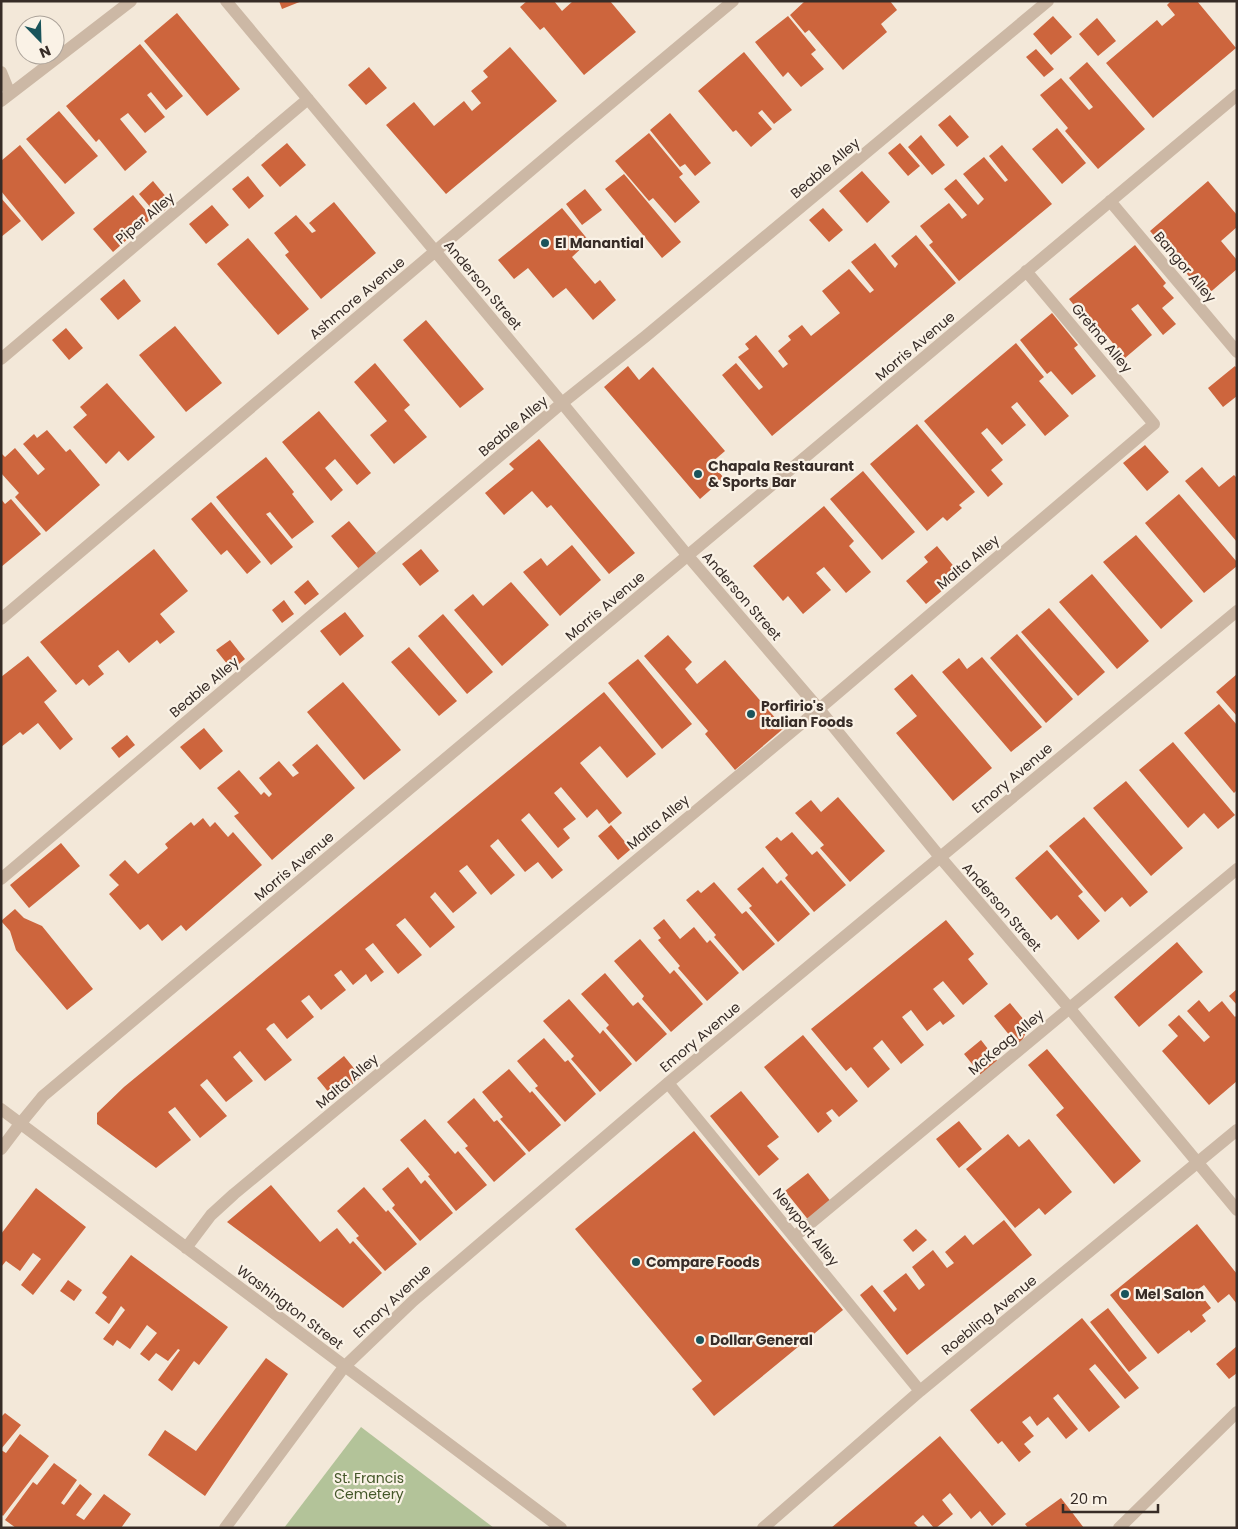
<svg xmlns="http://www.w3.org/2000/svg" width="1238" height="1529" font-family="Poppins,sans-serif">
  <rect width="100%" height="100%" fill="#f3e8d9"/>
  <!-- green -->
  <path fill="#b3c399" d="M361 1427 494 1528H284Z"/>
  <!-- building -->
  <path fill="#cd653d" d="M279 1H302L282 9Z
    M527 1H554L562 11 573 1H610L636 32 584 75 544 27 540 30 520 7Z
    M805 1H890L897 10 881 24 887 32 843 70 809 30 805 33 790 15Z
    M1171 1H1197L1236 48 1153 118 1106 63 1157 20 1162 26 1175 15 1167 5Z
    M177 13 240 89 207 116 144 41Z
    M788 16 816 50 811 54 824 69 801 87 788 72 783 77 755 42Z
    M1053 16 1072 37 1051 55 1033 34Z
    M1097 18 1116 41 1098 56 1079 34Z
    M140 44 183 96 166 110 151 92 147 95 165 117 145 133 128 113 120 119 147 152 125 171 99 139 96 142 66 106Z
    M510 47 557 101 446 194 386 125 414 102 434 126 464 101 472 111 481 103 471 91 488 77 483 71Z
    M1036 49 1054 69 1044 77 1026 57Z
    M744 52 792 110 774 124 762 110 758 113 772 129 751 147 736 130 733 132 698 91Z
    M1087 62 1145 129 1098 169 1065 131 1068 128 1040 95 1061 78 1089 110 1093 107 1069 78Z
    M369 67 387 88 366 105 348 85Z
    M59 111 98 156 65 184 26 139Z
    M670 113 711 163 695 176 685 164 680 167 650 130Z
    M950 115 969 137 957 147 938 125Z
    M1057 128 1086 163 1062 184 1032 149Z
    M649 133 683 174 679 177 700 202 675 223 653 198 649 201 615 161Z
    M921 135 945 165 932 175 908 147Z
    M287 143 306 165 280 187 261 165Z
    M900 143 920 166 908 176 888 153Z
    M20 145 75 213 42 241 1 191V161Z
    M1002 145 1052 204 959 281 929 245 933 242 920 226 949 203 962 219 967 215 944 189 956 179 978 205 984 199 963 174 984 157 1005 182 1008 180 989 156Z
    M862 171 890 202 867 223 839 191Z
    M624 174 681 242 662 258 605 189Z
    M248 176 264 196 249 209 232 189Z
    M153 181 172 204 158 216 139 194Z
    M1208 181 1237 215V227L1221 241 1237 260V269L1206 296 1150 231Z
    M585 189 602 210 582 225 566 204Z
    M133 195 152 218 113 252 93 229Z
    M1 198 21 221 1 237Z
    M334 202 376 253 321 299 285 255 289 252 274 233 296 215 312 233 316 231 309 223Z
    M212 205 229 225 206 244 189 224Z
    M562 208 589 241 572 257 595 284 600 280 616 300 593 320 566 288 553 298 528 268 514 279 498 260Z
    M823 208 843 230 829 242 809 220Z
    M916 235 956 283 772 436 722 375 736 363 759 390 763 387 738 357 749 349 745 344 756 335 783 368 788 364 778 351 791 340 788 336 802 325 811 336 840 313 822 291 849 269 870 293 874 290 851 262 875 243 895 268 898 264 891 256Z
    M248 238 309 309 278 335 217 264Z
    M1135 245 1166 283 1163 286 1174 298 1162 308 1176 324 1163 335 1138 304 1131 309 1152 335 1125 358 1103 331 1099 336 1069 299Z
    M124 279 141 301 118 320 100 299Z
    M1052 313 1078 345 1074 348 1096 376 1072 395 1051 371 1047 374 1020 340Z
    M426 320 484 389 460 408 403 340Z
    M175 326 222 383 186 412 139 355Z
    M66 328 83 348 69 360 52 340Z
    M1016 343 1044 377 1039 381 1069 416 1045 436 1017 402 1011 407 1026 425 1002 445 987 428 981 433 1003 460 991 470 1003 484 988 497 924 421Z
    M375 363 410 405 404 410 427 437 394 464 370 435 387 421 354 382Z
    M628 366 639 380 653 367 725 451 711 463 724 478 700 499 604 387Z
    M1235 366 1237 369V396L1223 407 1208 388Z
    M107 383 155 437 128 461 119 451 106 464 73 427 87 415 80 407Z
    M319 411 371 473 357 485 335 459 325 468 343 490 331 501 282 442Z
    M917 424 975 492 959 505 962 508 947 521 943 517 927 531 870 464Z
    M47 430 66 452 70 449 100 485 46 532 15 497 19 493 1 473V453L5 457 15 448 38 475 45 469 23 444 34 434 37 438Z
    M539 439 635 553 609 574 551 505 547 508 532 491 504 515 485 493 514 469 509 464Z
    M1145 445 1169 472 1147 491 1123 463Z
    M266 457 294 492 292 494 314 522 292 539 270 512 266 514 293 547 271 565 216 497Z
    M1202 467 1219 487 1234 475 1237 478V542L1185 481Z
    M863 471 915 532 882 560 830 499Z
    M1179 494 1237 562V566L1204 593 1145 523Z
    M1 499 5 504 11 499 41 534 1 567Z
    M211 502 261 562 247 574 227 550 221 555 191 519Z
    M824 506 854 541 849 546 871 572 846 593 824 567 816 573 831 590 803 614 788 596 783 601 753 566Z
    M349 521 377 554 359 569 331 536Z
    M1136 535 1193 601 1161 629 1103 562Z
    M572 545 601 580 560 616 523 572 541 558 547 566Z
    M937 546 961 575 926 604 906 581 928 562 924 557Z
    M154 549 188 591 160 614 175 632 160 644 157 640 129 663 118 650 98 666 104 674 89 686 83 679 76 685 40 642Z
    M421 549 439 571 420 586 402 564Z
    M1092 574 1149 641 1117 669 1059 602Z
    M308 580 319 594 305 605 294 592Z
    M511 582 549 625 502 666 454 610 473 594 483 606Z
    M284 600 294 614 282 623 272 610Z
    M1049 608 1105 672 1078 696 1021 632Z
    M345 612 364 636 340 656 320 631Z
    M443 614 493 672 467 694 418 636Z
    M1017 634 1073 699 1046 723 990 658Z
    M668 635 692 662 685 669 697 684 725 660 784 728 735 770 705 734 708 731 644 656Z
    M230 640 245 659 232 670 216 650Z
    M409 647 457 701 439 716 391 662Z
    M28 656 57 691 44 702 73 739 60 750 38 723 23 735 20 732 1 747V677Z
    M982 657 1042 727 1011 752 942 672 959 658 967 669Z
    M638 659 692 724 662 749 608 683Z
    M912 674 992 768 953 801 896 733 917 716 894 689Z
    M1237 674V716L1216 692Z
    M343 682 401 750 364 780 307 712Z
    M604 692 656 754 627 778 600 746 580 763 622 813 609 824 597 809 587 818 561 787 554 793 576 819 563 829 570 838 558 848 529 813 521 820 563 870 552 879 538 862 525 872 498 839 490 846 515 875 491 895 467 865 459 871 477 893 464 904 453 913 435 892 430 897 455 927 430 948 405 918 396 925 422 955 398 974 373 943 365 949 384 972 371 982 366 974 353 985 341 970 334 975 346 990 321 1010 309 995 301 1001 314 1017 287 1039 274 1023 270 1025 266 1029 292 1060 265 1081 240 1051 233 1057 253 1081 226 1102 207 1079 200 1085 227 1116 200 1138 175 1107 168 1112 191 1140 156 1168 97 1124V1113L124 1087Z
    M1219 704 1237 725V790L1234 793 1184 733Z
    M204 728 223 751 200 770 180 747Z
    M127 735 135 745 119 758 111 748Z
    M1173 742 1235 815 1218 829 1204 813 1188 828 1139 770Z
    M317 744 355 788 272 860 234 816 239 813 217 788 239 770 261 795 264 792 269 797 272 794 259 778 279 761 293 777 299 773 292 765Z
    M1126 781 1183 848 1151 876 1093 808Z
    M838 797 885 851 850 882 820 848 824 845 795 813 811 800 821 812Z
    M1084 817 1148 892 1130 907 1122 897 1105 912 1049 846Z
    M203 818 210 827 215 822 228 837 233 832 262 865 186 931 181 925 162 941 148 924 140 930 109 894 119 885 109 875 125 860 138 874 168 848 165 844 191 822 194 826Z
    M611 825 631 849 618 860 598 836Z
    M792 832 812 855 817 851 846 885 814 912 785 878 788 875 765 847 777 837 781 841Z
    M61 843 80 866 29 908 10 885Z
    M1047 850 1083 892 1078 896 1100 921 1078 940 1057 915 1051 920 1015 878Z
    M763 867 777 884 781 880 810 914 778 942 749 908 752 906 737 889Z
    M714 882 742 914 746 911 775 944 743 971 714 937 716 935 686 900 698 890 701 893Z
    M15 909 24 918 42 926 93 989 67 1010 16 950 10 931 1 921Z
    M664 919 680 939 694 927 707 943 710 940 739 973 707 1001 678 968 680 966 658 940 661 938 653 928Z
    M946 920 974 954 968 959 988 984 963 1005 943 981 933 989 955 1016 943 1025 940 1021 927 1031 911 1010 902 1017 924 1045 901 1064 882 1040 873 1048 890 1069 868 1088 851 1067 846 1071 811 1029Z
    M640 939 670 974 674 970 703 1004 671 1032 642 999 644 996 614 961Z
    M1177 942 1203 972 1139 1027 1114 997Z
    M605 973 633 1006 638 1002 667 1034 636 1062 606 1028 609 1025 581 994Z
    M1237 989V1005L1229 996Z
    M569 999 600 1034 603 1030 632 1064 600 1092 571 1059 574 1056 543 1021Z
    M1199 1000 1209 1012 1222 1001 1235 1017 1237 1015V1081L1209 1105 1162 1051 1178 1036 1168 1025 1179 1015 1204 1042 1210 1037 1187 1011Z
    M1010 1003 1029 1026 1021 1043 1018 1046 994 1016Z
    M803 1035 858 1101 839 1117 832 1109 826 1113 832 1121 818 1133 764 1067Z
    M544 1038 565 1062 568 1060 596 1094 565 1122 535 1088 538 1086 517 1061Z
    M981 1040 998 1062 981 1075 964 1054Z
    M1047 1049 1141 1161 1114 1184 1056 1115 1064 1108 1028 1065Z
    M344 1056 361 1077 334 1099 317 1078Z
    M509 1069 530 1093 532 1091 561 1125 529 1152 500 1119 503 1117 482 1092Z
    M741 1091 779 1137 767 1146 779 1159 759 1176 710 1116Z
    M474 1098 494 1122 497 1120 526 1154 494 1182 465 1148 468 1146 447 1122Z
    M425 1119 455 1154 458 1151 487 1185 456 1211 428 1176 430 1175 400 1140Z
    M959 1121 982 1149 959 1168 936 1139Z
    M694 1131 843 1310 714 1416 692 1389 702 1381 575 1229Z
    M1008 1134 1019 1147 1029 1139 1072 1192 1045 1215 1039 1208 1015 1228 966 1169Z
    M408 1167 421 1184 425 1180 453 1213 420 1241 392 1208 395 1205 382 1189Z
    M808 1173 832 1203 810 1222 785 1191Z
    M271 1185 320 1242 337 1228 350 1244 353 1241 382 1273 343 1308 227 1222Z
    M364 1187 386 1212 388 1210 417 1244 385 1271 356 1238 359 1236 337 1211Z
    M36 1188 86 1227 33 1295 21 1285 41 1259 33 1253 20 1271 6 1261 1 1267V1234Z
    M1004 1220 1032 1255 907 1355 860 1295 872 1285 894 1312 897 1309 883 1291 906 1273 919 1290 925 1285 912 1267 933 1250 947 1268 954 1263 945 1252 965 1235 973 1245Z
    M1197 1224 1237 1274V1304L1229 1294 1218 1303 1204 1285 1197 1290 1211 1308 1202 1315 1206 1321 1191 1333 1189 1330 1158 1354 1110 1295Z
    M916 1229 927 1240 913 1252 903 1240Z
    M131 1255 228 1327 199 1365 194 1361 172 1391 158 1380 180 1350 178 1349 168 1361 156 1353 149 1361 140 1354 157 1333 147 1325 130 1349 117 1340 113 1346 103 1339 125 1310 121 1306 109 1324 95 1313 107 1297 102 1293Z
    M68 1280 82 1290 74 1301 60 1291Z
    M1108 1308 1147 1358 1129 1372 1090 1322Z
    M1082 1318 1139 1388 1125 1399 1095 1364 1089 1369 1120 1407 1089 1432 1058 1394 1053 1398 1078 1429 1066 1439 1048 1417 1037 1426 1030 1416 1022 1422 1034 1436 1024 1444 1031 1452 1019 1462 1002 1441 998 1444 970 1410Z
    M1237 1346V1373L1229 1379 1216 1364Z
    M266 1358 288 1374 205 1496 148 1455 165 1430 196 1451Z
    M5 1413 21 1425 1 1449V1417Z
    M20 1434 49 1456 3 1516 1 1514V1450L6 1453Z
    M940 1436 1006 1514 992 1526 980 1511 971 1519 950 1493 942 1500 953 1514 936 1528H934L923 1515 914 1523 919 1528H831Z
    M54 1463 77 1480 61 1503 64 1505 80 1484 92 1494 76 1515 84 1520 104 1494 131 1514 121 1528H16L5 1520 33 1482 37 1485Z
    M1061 1498 1084 1528H1028L1025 1524Z"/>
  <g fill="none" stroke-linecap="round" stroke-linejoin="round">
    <!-- minor -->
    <path stroke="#ccb8a5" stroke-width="12" d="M226 1 562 403 688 556 819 709 940 857 1070 1009 1237 1210
      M1 72 10 94
      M1 101 131 1
      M1110 201 1237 352
      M1 359 308 99
      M1 619 569 138 733 1
      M1 879 562 403 646 336 1048 1
      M668 1083 920 1391
      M1 1109 561 1528
      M1 1149 20 1124 43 1096 1237 95
      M794 1237 1237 869
      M186 1248 211 1215 234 1194 819 709 1154 424 1026 271
      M225 1528 344 1367 413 1301 668 1083 1237 611
      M763 1528 920 1391 1237 1130
      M1119 1528 1237 1412"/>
  </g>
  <!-- markers -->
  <g fill="#1a545b" stroke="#faf2e6" stroke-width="2">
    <circle cx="545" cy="243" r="5"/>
    <circle cx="698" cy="474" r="5"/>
    <circle cx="751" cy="714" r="5"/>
    <circle cx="636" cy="1262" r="5"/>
    <circle cx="1125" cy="1294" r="5"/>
    <circle cx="700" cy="1340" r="5"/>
  </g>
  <g text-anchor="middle" stroke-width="4.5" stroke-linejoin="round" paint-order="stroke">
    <!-- street labels -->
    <g font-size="14" fill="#372c27" stroke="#faf2e6">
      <text transform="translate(825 168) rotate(-40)" y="5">Beable Alley</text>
      <text transform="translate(145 218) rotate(-40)" y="5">Piper Alley</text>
      <text transform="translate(1185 267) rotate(50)" y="5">Bangor Alley</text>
      <text transform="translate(483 285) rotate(50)" y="5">Anderson Street</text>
      <text transform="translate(357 298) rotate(-40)" y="5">Ashmore Avenue</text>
      <text transform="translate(1102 338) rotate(50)" y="5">Gretna Alley</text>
      <text transform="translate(915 346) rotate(-40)" y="5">Morris Avenue</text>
      <text transform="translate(513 426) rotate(-40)" y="5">Beable Alley</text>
      <text transform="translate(968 562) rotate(-40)" y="5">Malta Alley</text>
      <text transform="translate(742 596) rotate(49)" y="5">Anderson Street</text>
      <text transform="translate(605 606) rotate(-40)" y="5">Morris Avenue</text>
      <text transform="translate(204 687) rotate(-40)" y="5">Beable Alley</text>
      <text transform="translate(1012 778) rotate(-40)" y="5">Emory Avenue</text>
      <text transform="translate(658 822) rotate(-40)" y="5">Malta Alley</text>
      <text transform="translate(294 866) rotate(-40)" y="5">Morris Avenue</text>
      <text transform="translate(1002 907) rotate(49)" y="5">Anderson Street</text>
      <text transform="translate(700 1037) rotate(-40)" y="5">Emory Avenue</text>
      <text transform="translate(1006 1042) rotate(-40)" y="5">McKeag Alley</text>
      <text transform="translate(347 1081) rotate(-40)" y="5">Malta Alley</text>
      <text transform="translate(806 1227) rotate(51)" y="5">Newport Alley</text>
      <text transform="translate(392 1301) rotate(-43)" y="5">Emory Avenue</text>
      <text transform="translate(290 1307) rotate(37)" y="5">Washington Street</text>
      <text transform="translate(989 1315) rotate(-39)" y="5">Roebling Avenue</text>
    </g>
    <!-- poi labels -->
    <g font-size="14" font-weight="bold" fill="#372c27" stroke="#faf2e6" text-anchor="start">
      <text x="555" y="248">El Manantial</text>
      <text x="708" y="471">Chapala Restaurant<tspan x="708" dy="16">&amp; Sports Bar</tspan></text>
      <text x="761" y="711">Porfirio's<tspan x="761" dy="16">Italian Foods</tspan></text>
      <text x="646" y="1267">Compare Foods</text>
      <text x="1135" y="1299">Mel Salon</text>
      <text x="710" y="1345">Dollar General</text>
    </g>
    <!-- park labels -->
    <g font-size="14" fill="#445729" stroke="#faf2e6">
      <text x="369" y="1483">St. Francis<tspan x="369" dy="16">Cemetery</tspan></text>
    </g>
  </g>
  <!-- border -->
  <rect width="1238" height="1529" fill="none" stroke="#372c27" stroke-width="5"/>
  <!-- north arrow -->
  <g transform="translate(40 40) rotate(157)"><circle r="24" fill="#faf2e6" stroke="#aca39a"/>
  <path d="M0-4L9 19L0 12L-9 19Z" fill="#1a545b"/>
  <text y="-8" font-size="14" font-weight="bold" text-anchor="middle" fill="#372c27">N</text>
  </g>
  <!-- scale -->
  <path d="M1063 1504v8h95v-8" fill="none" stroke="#372c27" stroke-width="2.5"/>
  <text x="1070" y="1504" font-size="15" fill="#372c27" stroke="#faf2e6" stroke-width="4" paint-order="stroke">20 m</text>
</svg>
